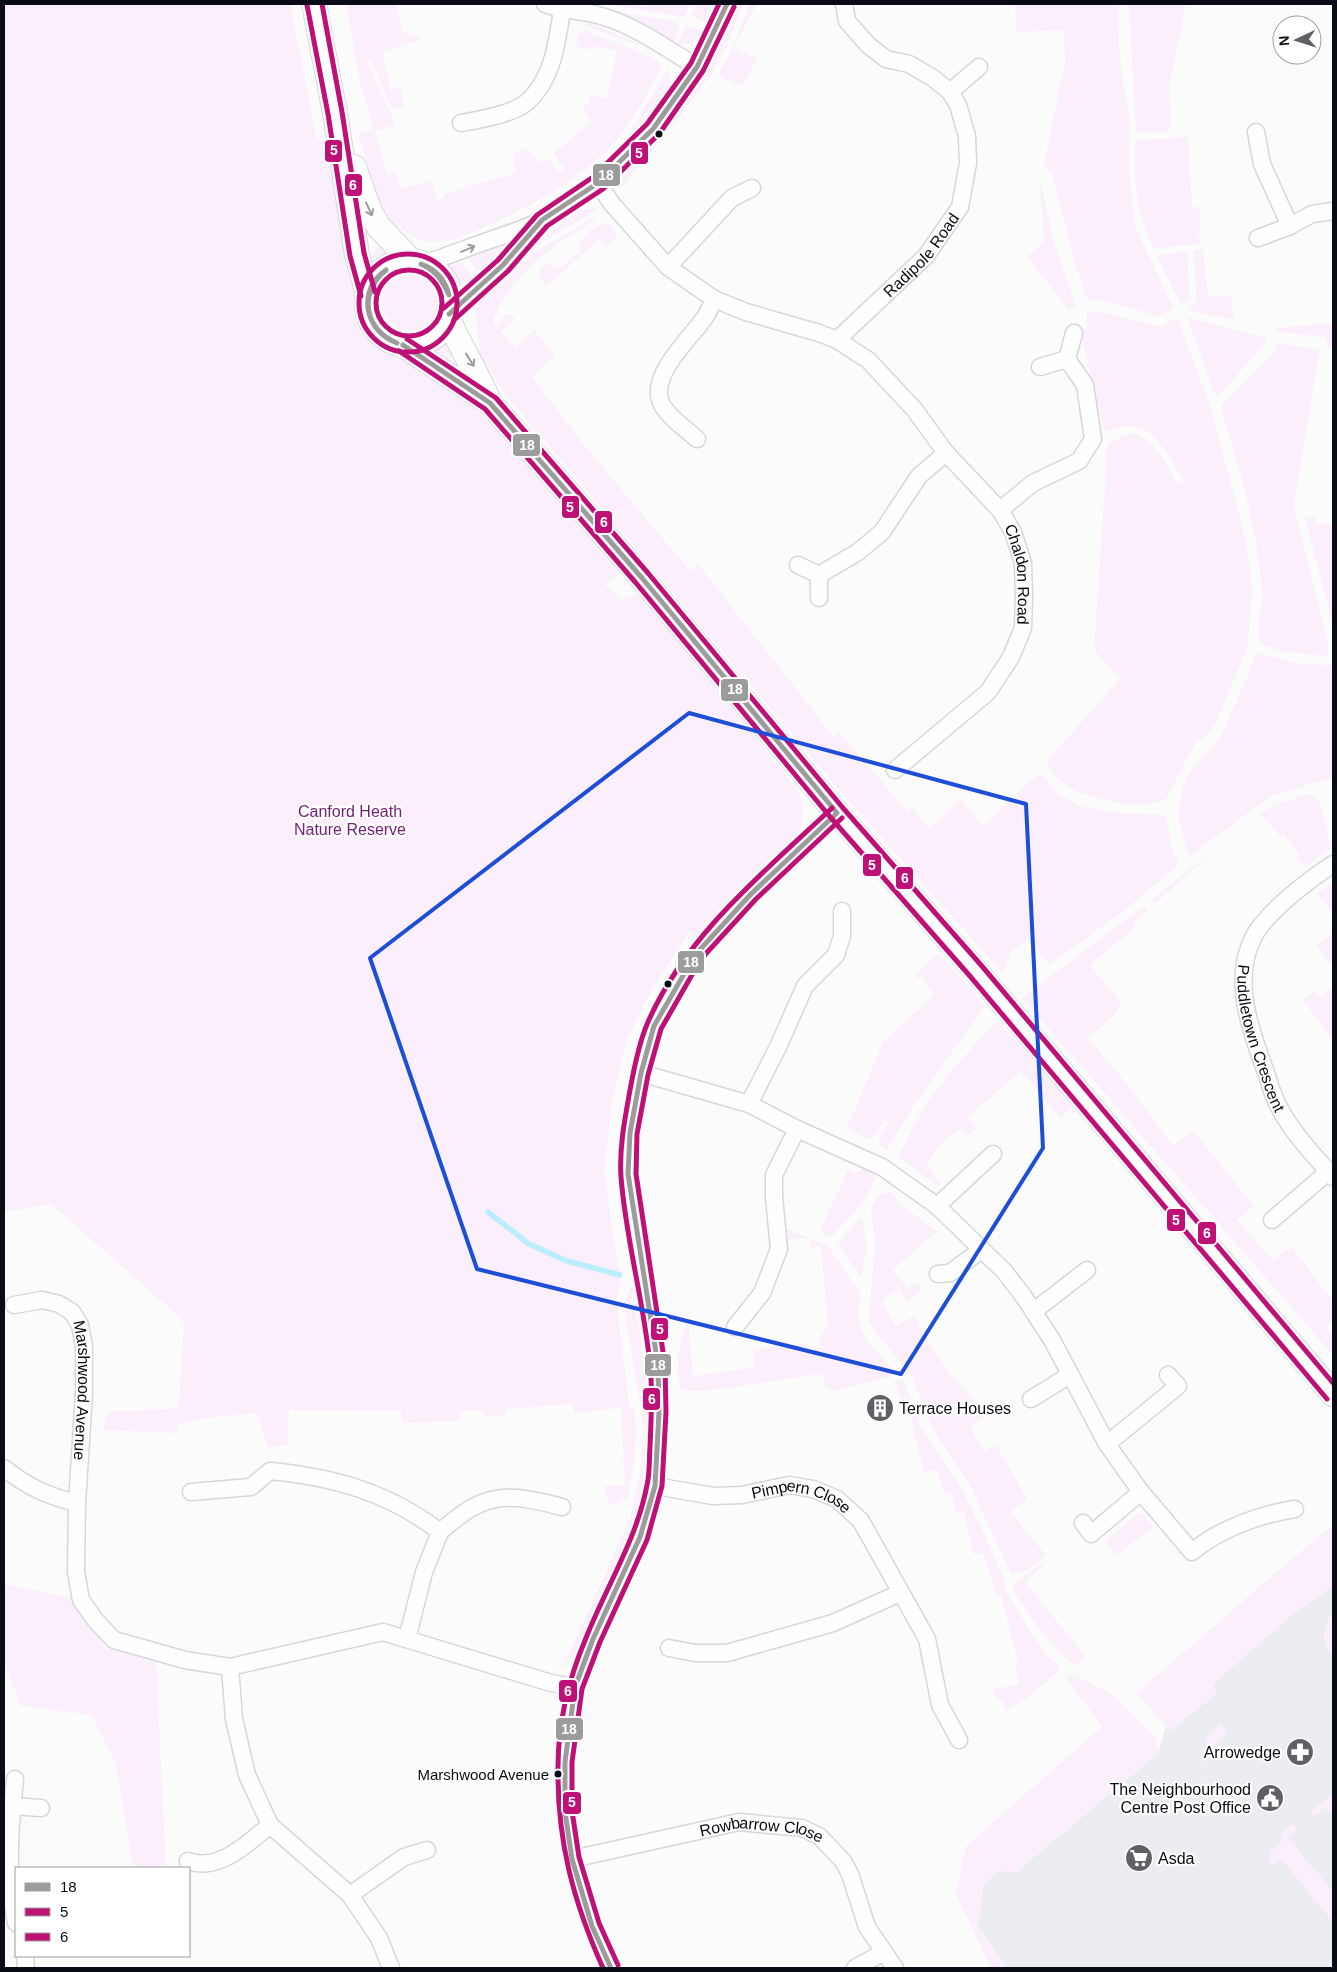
<svg xmlns="http://www.w3.org/2000/svg" width="1337" height="1972" font-family="Helvetica,sans-serif">
  <rect width="100%" height="100%" fill="#fbfbfb"/>
  <!-- built -->
  <path fill="#ecedf1" d="M1333 1525V1968H1007L978 1926 984 1884 1000 1871 1016 1872 1158 1754 1186 1652 1257 1589Z"/>
  <!-- green -->
  <path fill="#faeffb" d="M4 4H290L317 141 327 139 354 285 355 303 361 323 374 342 391 355 406 358 460 394 505 437 617 565V575L605 585 621 600 636 594 643 596 796 788C805 807 805 818 796 836L679 970 676 969 697 938 689 932 651 991 626 1042 611 1106 604 1173 621 1284 616 1300 628 1394 629 1407H634C638 1439 634 1467 628 1498L611 1506 604 1490 605 1486 625 1485 621 1408 574 1413 573 1404 506 1409V1415L485 1416 484 1410 460 1411 461 1421 402 1423 401 1411 289 1410 287 1445 268 1447 257 1413 206 1418 178 1424 177 1433 102 1430 109 1411 172 1409 179 1406 184 1321 51 1204 4 1212Z
    M346 4H396L403 32 421 39 382 53 391 89 400 87 404 106 395 109 391 107 371 59 367 61 395 124 375 132 387 174 395 172 401 189 432 180 437 200 444 198 443 194 517 173 513 155 527 148 541 164 548 158 559 173 565 170 554 153 591 122 582 108 589 102 591 95 607 99 617 51 594 46 593 50 576 46 579 34 586 31 650 57 659 62 660 68C648 92 635 119 617 139 582 179 536 203 489 225 472 233 451 243 431 242 419 241 403 232 394 223 373 202 367 161 358 133L374 129 361 86Z
    M606 4 649 6 657 4H690L684 17Z
    M697 4H716L708 23 691 16Z
    M736 4H743L727 44 711 75 671 128 667 125 704 73Z
    M750 4H757L734 47 757 59 742 87 718 75 733 47Z
    M1015 4H1118L1119 43 1123 84 1130 118 1129 166 1134 225 1173 307V309L1158 316 1106 301 1087 299 1076 266 1052 174 1044 164 1065 63 1064 30 1016 32Z
    M1129 4H1186L1169 86 1171 128 1167 131 1139 133 1136 131Z
    M601 8 677 22 680 26 673 43Z
    M590 23 638 43V45L583 25Z
    M687 25 703 32 691 44H677Z
    M669 67 670 87 646 119 625 144 595 173 578 185 626 139Z
    M1188 137 1192 207H1199L1201 236H1198L1199 244 1156 248 1152 246C1137 211 1134 183 1135 145L1139 140Z
    M653 142 657 146 619 190V185L625 174Z
    M1039 174 1053 238 1076 306 1069 310 1027 257 1044 241Z
    M595 208 597 210 534 247 575 211Z
    M596 216C594 223 574 233 566 238 536 258 507 286 493 320L497 328 504 315 511 314 515 319 501 332 515 348 534 330 555 355 532 377 581 441 690 571 698 564 833 736 839 732 908 812 912 808 930 829 960 799 983 826 1031 780 1042 774 1057 793 1079 806 1115 813 1164 815C1173 829 1166 844 1178 859L1176 867 1125 910 1049 965 1030 939 1011 951 1003 973 848 800 506 395 480 355 475 306 532 254Z
    M602 224H609L618 235 606 246 600 239 546 287 539 274 542 266 550 264 558 269 581 251C577 237 592 232 602 224Z
    M515 239 478 272 469 259Z
    M380 246 392 256 373 269 369 255Z
    M1203 249 1208 297 1231 295 1234 320 1187 310 1197 303 1193 251Z
    M1187 252 1190 300 1181 305 1156 255Z
    M461 262 472 278 458 290 456 282 446 269Z
    M382 303a28 28 0 1 1 56 0a28 28 0 1 1-56 0Z
    M1087 312H1100L1161 327 1174 319 1178 320 1211 409 1240 517 1249 560 1252 591 1247 648 1218 718 1203 741 1198 738 1166 799C1146 812 1082 799 1063 783 1056 778 1051 769 1046 762L1120 679 1094 650 1108 443 1133 433C1156 443 1167 463 1178 485L1184 481C1174 464 1155 426 1131 426 1122 426 1113 429 1104 431L1081 333 1087 327Z
    M1187 317 1266 338 1265 343 1220 395H1215Z
    M1333 323V347L1328 348 1326 337 1279 332 1276 328Z
    M447 339 455 355 447 362 435 352Z
    M1278 343 1319 350 1294 506 1329 648 1327 655 1323 656 1281 651 1259 643C1255 626 1264 607 1262 590 1257 530 1241 470 1222 413V405L1276 351Z
    M1305 517H1315L1316 524H1333V626Z
    M1256 652 1298 664 1331 665 1333 669V777L1271 796 1192 854H1188L1178 815 1182 790 1190 771 1219 740 1247 678Z
    M1312 793 1321 805 1331 848 1306 867 1297 858 1300 854 1283 834 1280 836 1260 813 1275 805Z
    M1213 851 1155 904 1151 900Z
    M1333 883V914L1317 893Z
    M1144 906 1148 910 1133 923 1136 927 1090 965 1122 1004 1112 1017 1088 1038 1127 1084 1173 1146 1193 1130 1254 1206 1237 1220 1273 1261 1292 1247 1333 1302V1320L1326 1326 1333 1336V1355L1022 998Z
    M1333 932V964H1331L1316 946Z
    M939 953 985 1006 916 1102 887 1150 880 1146 879 1140 889 1122 884 1120 874 1137 868 1139 847 1128 884 1041 935 995 921 976 918 979 915 975Z
    M1333 986V1041L1303 1000 1314 991 1320 998Z
    M997 1021 1074 1105 1061 1118 1021 1071 968 1117 976 1128 967 1136 960 1128 942 1143 927 1163 941 1184 937 1186 898 1156 926 1104 956 1065Z
    M848 1169 855 1173 862 1169C901 1169 838 1230 831 1237L820 1232Z
    M889 1192 896 1196 898 1203 937 1231 893 1270 907 1288 913 1284 919 1285 920 1291 907 1303 899 1289 881 1300 896 1326 916 1315 919 1326 949 1373 989 1415 970 1427 984 1452 996 1445 1027 1499 1010 1512 1046 1555 1026 1571 1011 1574 968 1481 940 1441 925 1413 913 1377 876 1333 869 1321 875 1245 871 1209 878 1195Z
    M859 1219 862 1220 867 1247 862 1275 860 1277 839 1246 840 1242Z
    M787 1229 828 1246 860 1293 858 1316 860 1327 867 1341 894 1371 891 1377 834 1391 826 1387 824 1379 819 1374 716 1390 691 1391 681 1389C675 1365 678 1342 688 1320L693 1376 754 1368V1350L806 1344 807 1350 821 1348 820 1338 828 1324 821 1247H811L810 1239H788Z
    M632 1284C646 1367 660 1450 630 1532 615 1575 591 1614 574 1656L562 1669 625 1531 635 1501 643 1455 645 1433 624 1304Z
    M900 1380 904 1382 920 1425 960 1486 983 1532 1003 1576 1005 1589 1030 1631 1046 1654 1059 1666 1060 1670 1028 1697 1007 1710 1005 1711 1004 1704 995 1695V1689L1019 1684 1015 1664 1018 1663 1001 1595 997 1596 983 1553 974 1555 964 1512 956 1513 951 1492 944 1493 937 1469 924 1473 906 1398 901 1400 895 1382Z
    M1141 1513 1153 1527 1117 1555 1105 1542 1137 1514Z
    M1333 1525V1587L1298 1610 1212 1685 1218 1693 1170 1731 1136 1693Z
    M1044 1562 1046 1563 1025 1582 1086 1657 1075 1666C1049 1644 1029 1617 1012 1588L1016 1582Z
    M4 1584 71 1598 106 1648 156 1663 166 1868H134L115 1761 92 1715 21 1706 4 1662Z
    M1333 1612V1657C1320 1639 1322 1630 1333 1612Z
    M1070 1674 1109 1692 1127 1709 1156 1738 1158 1754 1015 1872 1000 1871 984 1884 978 1926 1007 1968H991L956 1894 966 1846 1102 1727 1066 1677Z
    M1220 1723 1228 1733 1212 1748 1204 1739Z
    M1333 1794V1816L1326 1807 1313 1816 1310 1812Z
    M1291 1825H1294L1298 1829 1288 1838 1333 1891V1922L1281 1859 1272 1865 1268 1860 1272 1850 1283 1840 1280 1835Z"/>
  <g fill="none" stroke-linecap="round" stroke-linejoin="round">
    <!-- stream -->
    <path stroke="#bbeefd" stroke-width="5.5" d="M488 1212 529 1244 567 1261 620 1275"/>
    <!-- street casing -->
    <g stroke="#d5d7dc" stroke-width="19">
      <g id="street">
        <path d="M545 4C562 10 577 10 594 14 632 23 664 47 697 67"/>
        <path d="M950 92 979 67"/>
        <path d="M461 123C478 120 514 114 527 102 553 79 557 42 562 10"/>
        <path d="M1256 132 1262 164 1290 226 1312 214 1333 211"/>
        <path id="s1" d="M598 183 612 204 668 267 714 299 746 312 819 333 837 340 868 360 914 409 946 453 1000 510 1013 532 1023 563 1024 596 1023 628 1011 657 988 692 895 770"/>
        <path d="M1258 238 1290 226"/>
        <path d="M422 264C446 257 469 247 493 239 510 233 528 228 543 219 628 171 690 93 727 4"/>
        <path d="M668 267 732 198 752 188"/>
        <path d="M449 314 503 265 541 222"/>
        <path id="s2" d="M837 340 926 256 960 207 968 163 967 136 958 105 950 92 933 78 909 64 886 59 868 45 847 21 844 4"/>
        <path d="M1067 359 1074 333"/>
        <path d="M697 439C686 429 672 420 664 408 644 380 688 341 703 320 708 314 711 306 714 299"/>
        <path d="M1000 510 1033 483 1079 461 1093 439 1085 385 1067 359 1040 367"/>
        <path d="M798 565 819 575 858 552 882 532 919 476 946 453"/>
        <path d="M819 598V575"/>
        <path id="s3" d="M1333 864C1310 879 1265 913 1253 938 1232 980 1250 1029 1265 1070 1269 1081 1272 1094 1278 1105 1291 1132 1314 1155 1333 1177"/>
        <path d="M641 1073 749 1104 797 1129 882 1167 937 1206 1004 1271 1024 1297 1052 1340 1107 1444 1141 1492 1192 1552C1219 1529 1261 1514 1295 1509"/>
        <path d="M749 1104 778 1047 805 986 836 955 842 936V911"/>
        <path d="M937 1206 993 1154"/>
        <path d="M1272 1220 1328 1172"/>
        <path d="M938 1274 950 1273 981 1250"/>
        <path id="s4" d="M14 1305 42 1300 59 1304 72 1312 80 1325 84 1346V1393L77 1503 76 1572 81 1600 96 1621 114 1640 185 1660 230 1667 383 1632 551 1683 575 1687"/>
        <path d="M1034 1311 1087 1270"/>
        <path d="M735 1327 762 1293 779 1249 774 1197V1175L797 1129"/>
        <path d="M1031 1399 1070 1375"/>
        <path d="M1107 1444 1178 1386 1168 1375"/>
        <path d="M4 1468C28 1487 47 1496 77 1503"/>
        <path id="s5" d="M655 1486 713 1496 742 1495 789 1485 813 1489 837 1499 861 1521 927 1639 940 1705 959 1740"/>
        <path d="M191 1492 251 1487 270 1471C334 1477 390 1493 440 1532L424 1572 407 1639"/>
        <path d="M1083 1523 1091 1534 1141 1492"/>
        <path d="M440 1532C484 1492 505 1492 562 1507"/>
        <path d="M669 1648 695 1653H727L833 1623 900 1593"/>
        <path d="M230 1667 234 1719 247 1775 270 1825 350 1895 379 1938 391 1968"/>
        <path d="M15 1779C10 1828 6 1874 16 1923"/>
        <path d="M12 1806 41 1808"/>
        <path id="s6" d="M572 1859 739 1822 802 1828 819 1836 843 1861 850 1874 867 1927 895 1968"/>
        <path d="M188 1861C219 1872 247 1844 270 1825"/>
        <path d="M350 1895 404 1857 427 1850"/>
        <path d="M25 1956 26 1968"/>
        <path d="M611 1968 592 1926 572 1859 565 1812V1762L575 1687 593 1639 640 1537 655 1486 659 1412 658 1365 633 1217 628 1174 630 1133 641 1073 654 1026 695 955 751 894 837 813"/>
        <path d="M855 1968 884 1952"/>
      </g>
    </g>
    <!-- secondary casing -->
    <g stroke="#d5d7dc" stroke-width="26">
      <path id="secondary" d="M314 4 335 113 357 255 368 294
        M354 167 370 212 379 227 412 262
        M367 303a42 42 0 1 1 84 0a42 42 0 1 1-84 0Z
        M448 319C461 347 477 374 490 403
        M403 345 490 403 642 578 837 813 975 970 1333 1394"/>
    </g>
    <!-- street -->
    <use href="#street" stroke="#fefefe" stroke-width="16"/>
    <!-- secondary -->
    <use href="#secondary" stroke="#fefefe" stroke-width="24"/>
    <!-- bus-1 casing -->
    <g stroke="#fff" stroke-width="9">
      <path id="bus-1" d="M421 264C436 269 445 279 449 295
        M421 264C436 271 442 280 449 295
        M386 270C358 292 364 330 397 343
        M386 270C356 290 365 332 397 343
        M449 314 503 265 542 220 598 183 653 129 697 67 727 4
        M403 345 490 403 642 578 837 813
        M611 1968 592 1926 572 1859 565 1812V1762L575 1687 593 1639 640 1537 655 1486 659 1412 658 1365 628 1174 630 1133 641 1073 654 1026 695 955 751 894 837 813"/>
    </g>
    <!-- bus-2 casing -->
    <g stroke="#fff" stroke-width="9">
      <path id="bus-2" d="M307 5 328 114 350 256 361 296
        M376 303a33 33 0 1 1 66 0a33 33 0 1 1-66 0Z
        M454 320 508 271 547 226 603 189 659 134 703 71 734 7
        M399 351 485 409 636 583 831 818 969 975 1327 1399
        M618 1965 599 1923 579 1857 572 1811V1762L582 1689 600 1642 647 1540 662 1486 666 1412 665 1365 636 1174 637 1134 648 1075 661 1029 701 959 756 899 842 818"/>
    </g>
    <!-- bus-3 casing -->
    <g stroke="#fff" stroke-width="9">
      <path id="bus-3" d="M322 4 342 112 364 253 375 292
        M359 303a49 49 0 1 1 98 0a49 49 0 1 1-98 0Z
        M444 308 498 260 537 215 593 177 647 124 691 63 719 4
        M407 339 496 398 648 573 843 808 981 965 1333 1383
        M603 1968C573 1901 557 1840 558 1767 558 1722 569 1678 586 1638 606 1587 637 1539 647 1485 650 1473 649 1460 650 1447 651 1420 653 1392 650 1365 644 1302 626 1241 621 1177 619 1148 625 1118 630 1090 634 1068 639 1042 648 1022 686 935 764 872 832 808"/>
    </g>
    <!-- bus-1 -->
    <use href="#bus-1" stroke="#9d9c9c" stroke-width="5"/>
    <!-- bus-2 -->
    <use href="#bus-2" stroke="#be1076" stroke-width="5"/>
    <!-- bus-3 -->
    <use href="#bus-3" stroke="#be1076" stroke-width="5"/>
  </g>
  <!-- one-way arrows -->
  <defs><path id="oneway-shaft" d="M-6 0H5M1.5-3L5.5 0L1.5 3" fill="none" stroke-width="1.6" stroke-linecap="round" stroke-linejoin="round" transform="scale(1.25)"/></defs>
  <g stroke="#9c9da1">
    <use href="#oneway-shaft" transform="translate(369 209) rotate(66)"/>
    <use href="#oneway-shaft" transform="translate(468 249) rotate(-23)"/>
    <use href="#oneway-shaft" transform="translate(470 360) rotate(58)"/>
  </g>
  <!-- marked area -->
  <path fill="none" stroke="#1d4ed8" stroke-width="4" stroke-linejoin="round" d="M689 713 1026 804 1043 1148 901 1374 477 1269 370 958Z"/>
  <!-- icons -->
  <defs>
    <g id="building-disc" transform="scale(1.4375)"><circle r="9.5" fill="#5e6066" stroke="#fff"/><path d="M-4-6H4V6H1V3H-1V6H-4ZM-2.5-4.3h1.7v1.8h-1.7ZM.8-4.3h1.7v1.8H.8ZM-2.5-1h1.7V.8h-1.7ZM.8-1h1.7V.8H.8Z" fill="#fff"/></g>
    <g id="pharmacy-disc" transform="scale(1.4375)"><circle r="9.5" fill="#5e6066" stroke="#fff"/><path d="M-2-6h4v4h4v4h-4v4h-4v-4h-4v-4h4Z" fill="#fff"/></g>
    <g id="civic-disc" transform="scale(1.4375)"><circle r="9.5" fill="#5e6066" stroke="#fff"/><path d="M-.6-6.5H3V-4.5H.6V-3L4-1V1h2V6H-6V1h2V-1L-.6-3ZM-1.2 2.5V6h2.4V2.5Z" fill="#fff"/></g>
    <g id="supermarket-disc" transform="scale(1.4375)"><circle r="9.5" fill="#5e6066" stroke="#fff"/><path d="M-6-5.5h2.5l.6 2H6L4.5 2H-2.5L-4.4-4H-6ZM-1.5 3.2a1.3 1.3 0 1 0 .1 0ZM3 3.2a1.3 1.3 0 1 0 .1 0Z" fill="#fff"/></g>
  </defs>
  <g fill-rule="evenodd">
    <use href="#building-disc" x="880" y="1408"/>
    <use href="#pharmacy-disc" x="1300" y="1752"/>
    <use href="#civic-disc" x="1270" y="1798"/>
    <use href="#supermarket-disc" x="1139" y="1858"/>
  </g>
  <!-- markers -->
  <g fill="#0a0c15" stroke="#fff" stroke-width="2">
    <circle cx="659" cy="134" r="4.5"/>
    <circle cx="668" cy="984" r="4.5"/>
    <circle cx="558" cy="1774" r="4.5"/>
  </g>
  <g text-anchor="middle" stroke-width="4.5" stroke-linejoin="round" paint-order="stroke">
    <!-- bus labels -->
    <g font-size="15" fill="#0a0c15" stroke="#fff" text-anchor="end">
      <text x="549" y="1780">Marshwood Avenue</text>
    </g>
    <!-- street labels -->
    <g font-size="16" fill="#0a0c15" stroke="#fff">
      <text dy="6" stroke="none"><textPath href="#s2" startOffset="120">Radipole Road</textPath></text>
      <text dy="6" stroke="none"><textPath href="#s1" startOffset="601">Chaldon Road</textPath></text>
      <text dy="6" stroke="none"><textPath href="#s3" startOffset="214">Puddletown Crescent</textPath></text>
      <text dy="6" stroke="none"><textPath href="#s4" startOffset="142">Marshwood Avenue</textPath></text>
      <text dy="6" stroke="none"><textPath href="#s5" startOffset="150">Pimpern Close</textPath></text>
      <text dy="6" stroke="none"><textPath href="#s6" startOffset="194">Rowbarrow Close</textPath></text>
    </g>
    <!-- park labels -->
    <g font-size="16" fill="#742079" stroke="#fff">
      <text x="350" y="817">Canford Heath<tspan x="350" dy="18">Nature Reserve</tspan></text>
    </g>
    <!-- poi labels -->
    <g font-size="16" fill="#0a0c15" stroke="#fff" text-anchor="start">
      <text x="899" y="1414">Terrace Houses</text>
      <text x="1281" y="1758" text-anchor="end">Arrowedge</text>
      <text x="1251" y="1795" text-anchor="end">The Neighbourhood<tspan x="1251" dy="18">Centre Post Office</tspan></text>
      <text x="1158" y="1864">Asda</text>
    </g>
  </g>
  <g stroke="#fff" stroke-width="2">
    <rect x="324" y="139" width="19" height="24" rx="5" fill="#be1076"/>
    <rect x="630" y="141" width="19" height="24" rx="5" fill="#be1076"/>
    <rect x="592" y="163" width="29" height="24" rx="5" fill="#9d9c9c"/>
    <rect x="344" y="173" width="19" height="24" rx="5" fill="#be1076"/>
    <rect x="512" y="433" width="29" height="24" rx="5" fill="#9d9c9c"/>
    <rect x="561" y="495" width="19" height="24" rx="5" fill="#be1076"/>
    <rect x="594" y="510" width="19" height="24" rx="5" fill="#be1076"/>
    <rect x="720" y="678" width="29" height="24" rx="5" fill="#9d9c9c"/>
    <rect x="862" y="853" width="20" height="24" rx="5" fill="#be1076"/>
    <rect x="895" y="866" width="19" height="24" rx="5" fill="#be1076"/>
    <rect x="677" y="950" width="28" height="24" rx="5" fill="#9d9c9c"/>
    <rect x="1166" y="1208" width="20" height="24" rx="5" fill="#be1076"/>
    <rect x="1197" y="1221" width="20" height="24" rx="5" fill="#be1076"/>
    <rect x="650" y="1317" width="19" height="24" rx="5" fill="#be1076"/>
    <rect x="644" y="1353" width="28" height="24" rx="5" fill="#9d9c9c"/>
    <rect x="642" y="1387" width="19" height="24" rx="5" fill="#be1076"/>
    <rect x="558" y="1679" width="20" height="24" rx="5" fill="#be1076"/>
    <rect x="555" y="1717" width="29" height="24" rx="5" fill="#9d9c9c"/>
    <rect x="562" y="1791" width="20" height="24" rx="5" fill="#be1076"/>
  </g>
  <g font-size="14" text-anchor="middle" font-weight="bold" fill="#fff">
    <text x="334" y="155">5</text>
    <text x="639" y="158">5</text>
    <text x="606" y="180">18</text>
    <text x="353" y="190">6</text>
    <text x="527" y="450">18</text>
    <text x="570" y="512">5</text>
    <text x="604" y="527">6</text>
    <text x="735" y="694">18</text>
    <text x="872" y="870">5</text>
    <text x="905" y="883">6</text>
    <text x="691" y="967">18</text>
    <text x="1176" y="1225">5</text>
    <text x="1207" y="1238">6</text>
    <text x="660" y="1334">5</text>
    <text x="658" y="1370">18</text>
    <text x="652" y="1404">6</text>
    <text x="568" y="1696">6</text>
    <text x="569" y="1734">18</text>
    <text x="572" y="1807">5</text>
  </g>
  <!-- border -->
  <rect width="1337" height="1972" fill="none" stroke="#0a0c15" stroke-width="10"/>
  <!-- legend -->
  <rect x="15" y="1867" width="175" height="90" fill="#ffffff" stroke="#9d9ea1"/>
  <rect x="25" y="1883" width="25" height="8" fill="#9d9c9c" stroke="#9d9ea1"/>
  <text x="60" y="1892" font-size="15" fill="#0a0c15">18</text>
  <rect x="25" y="1908" width="25" height="8" fill="#be1076" stroke="#9d9ea1"/>
  <text x="60" y="1917" font-size="15" fill="#0a0c15">5</text>
  <rect x="25" y="1933" width="25" height="8" fill="#be1076" stroke="#9d9ea1"/>
  <text x="60" y="1942" font-size="15" fill="#0a0c15">6</text>
  <!-- north arrow -->
  <g transform="translate(1297 40) rotate(266)"><circle r="24" fill="#ffffff" stroke="#9d9ea1"/>
  <path d="M0-4L9 19L0 12L-9 19Z" fill="#5e6066"/>
  <text y="-8" font-size="14" font-weight="bold" text-anchor="middle" fill="#0a0c15">N</text>
  </g>
</svg>
